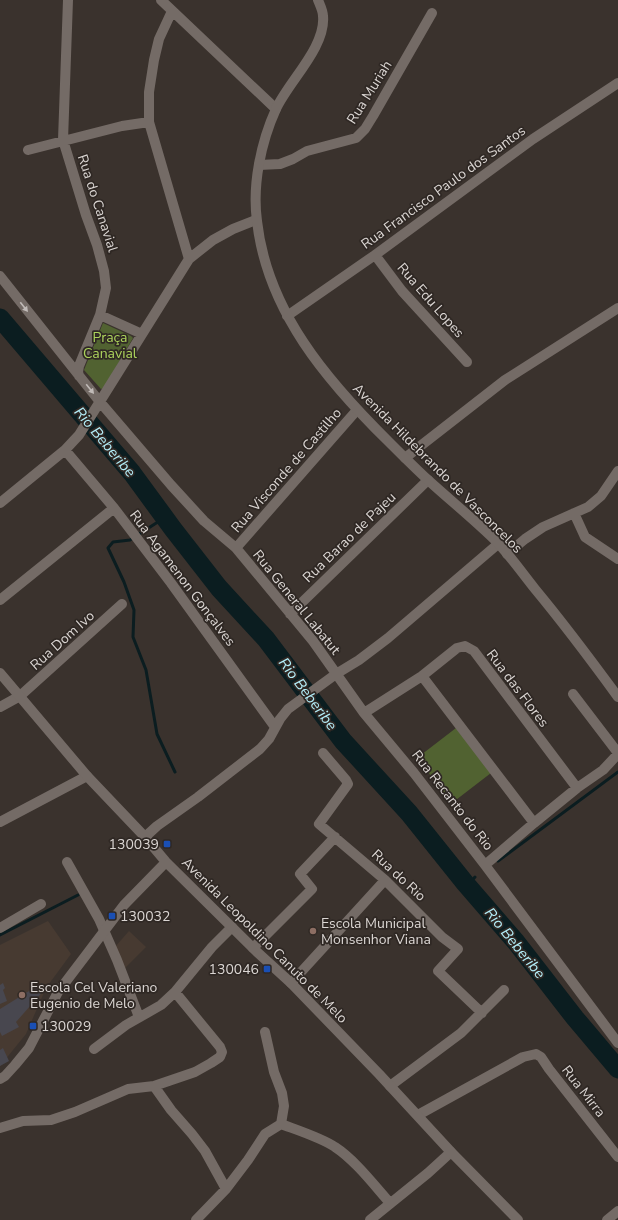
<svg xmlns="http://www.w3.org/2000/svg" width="618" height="1220" font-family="'Nunito Sans',sans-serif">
  <rect width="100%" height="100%" fill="#3a322d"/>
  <!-- built -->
  <path fill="#473a31" d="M48 921 71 954 46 988 26 1034 0 1066V945Z
    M129 931 146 947 123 970 115 947Z"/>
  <!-- green -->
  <path fill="#516231" d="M103 323 131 336 133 338 104 388 101 389 84 370Z
    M456 728 491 773 452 803 417 758Z"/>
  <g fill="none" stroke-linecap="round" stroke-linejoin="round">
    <!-- stream -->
    <path stroke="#0b1d20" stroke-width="3" d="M164 518 130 540 113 542 108 548 124 582 134 610 133 637 146 670 157 734 175 772
      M498 861 618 772
      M467 886 475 877
      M0 935 78 895"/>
    <!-- river -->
    <path stroke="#0b1d20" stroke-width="19" d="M0 318 132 473 173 529 219 588 266 639 343 741 409 813 465 883 516 942 575 1018 618 1069"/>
  </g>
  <!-- building -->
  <path fill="#48474f" d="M3 983 5 988 3 990 7 1001 0 1004V985Z
    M42 983 46 988 16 1022 19 1027 2 1036 0 1032V1009Z
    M3 1048 9 1061 0 1066V1050Z"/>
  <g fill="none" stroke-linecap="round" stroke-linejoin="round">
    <!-- minor -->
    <path stroke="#746b66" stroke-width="10" d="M68 0 63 140 86 215 97 245 104 271 106 288 100 315 79 366 78 372 79 376
      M161 0 276 109
      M172 11 159 39 154 60 149 92V122L189 259
      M28 150 122 126 149 122
      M259 165 280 164 293 159 307 151 356 138 365 129 373 116 432 13
      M375 255 402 291 467 362
      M0 276 100 402 171 485 204 521 236 548 313 641 364 713 414 773 485 865 618 1043
      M100 315 142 334
      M287 316 375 255 533 139 618 83
      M65 450 114 508 171 583 275 727
      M405 458 505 380 618 308
      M0 503 65 450 79 435 189 259 213 240 233 229 256 220
      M574 513 585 537 618 559
      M236 548 357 410
      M507 554 525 539 543 527 588 507 601 496 618 471
      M0 600 114 508
      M290 614 428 480
      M422 676 534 823
      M573 694 618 753
      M0 707 20 696 122 604
      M364 713 422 676 457 648 465 646 474 651 577 788
      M323 753 346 780 348 784 319 824 385 880 442 937 458 949 438 971 482 1013
      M0 822 87 776
      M145 837 157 826 198 797 260 749 269 739 280 719 288 709 336 674 359 660 388 638 498 544
      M67 862 99 919 117 960 139 1017
      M485 865 534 823 577 788 603 770 618 754
      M0 928 41 904
      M253 948 312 889 300 874 335 837
      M291 983 385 880
      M94 1049 126 1025 161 1005 175 992 212 947 232 927
      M154 1086 171 1110 192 1134 205 1151 226 1189
      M390 1086 461 1033 504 990
      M418 1115 523 1057 536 1054 541 1057 549 1069 618 1157
      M281 1124C297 1130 322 1138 335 1147 355 1160 374 1185 390 1203
      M0 1128 23 1121 51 1120 75 1112 128 1089 154 1086 195 1072 211 1063 220 1057 222 1052 220 1047 175 992
      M196 1220 226 1189 248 1160 265 1134 281 1124 284 1106 282 1093 274 1072 265 1032
      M370 1220 428 1173 451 1152
      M607 1220 618 1211"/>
    <!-- tertiary -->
    <path stroke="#746b66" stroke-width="10" d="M318 0C320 5 323 11 323 16 326 47 289 81 276 109 261 142 252 185 257 221 267 311 327 381 389 442 402 455 415 468 428 480 451 501 476 521 498 543 511 557 523 574 535 589 564 624 591 660 618 697
      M0 673 87 776 145 837 166 862 257 952 291 983 379 1074 451 1152 518 1220
      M0 1079 5 1076 15 1065 29 1048 58 992 124 905 166 862"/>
  </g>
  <!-- one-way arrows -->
  <defs><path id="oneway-solid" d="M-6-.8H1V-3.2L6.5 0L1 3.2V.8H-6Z"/></defs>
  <g fill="#c1bbb8">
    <use href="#oneway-solid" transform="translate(24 307) rotate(52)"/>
    <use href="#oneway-solid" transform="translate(90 389) rotate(51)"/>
  </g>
  <!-- markers -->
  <g fill="#1a4fb4" stroke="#2f2824" stroke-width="1.5">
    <rect x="163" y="840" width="8" height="8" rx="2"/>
    <rect x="108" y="912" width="8" height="8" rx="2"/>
    <rect x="263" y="965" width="8" height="8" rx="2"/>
    <rect x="29" y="1022" width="8" height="8" rx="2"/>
  </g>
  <g fill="#8d6e63" stroke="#2f2824" stroke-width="1.5">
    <circle cx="313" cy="931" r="4"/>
    <circle cx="22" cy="995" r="4"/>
  </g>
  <g text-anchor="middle" stroke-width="3.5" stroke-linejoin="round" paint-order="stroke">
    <!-- street labels -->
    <g font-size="14" fill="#dbd6d3" stroke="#2f2824">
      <text transform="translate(369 92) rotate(-58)" y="5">Rua Muriah</text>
      <text transform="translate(443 187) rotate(-36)" y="5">Rua Francisco Paulo dos Santos</text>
      <text transform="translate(98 203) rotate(72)" y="5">Rua do Canavial</text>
      <text transform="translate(431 300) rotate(49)" y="5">Rua Edu Lopes</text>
      <text transform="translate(438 468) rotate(45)" y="5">Avenida Hildebrando de Vasconcelos</text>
      <text transform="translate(286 470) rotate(-49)" y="5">Rua Visconde de Castilho</text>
      <text transform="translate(349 537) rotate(-44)" y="5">Rua Barao de Pajeu</text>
      <text transform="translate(183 578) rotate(53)" y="5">Rua Agamenon Gonçalves</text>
      <text transform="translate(297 602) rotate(51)" y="5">Rua General Labatut</text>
      <text transform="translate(62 640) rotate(-42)" y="5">Rua Dom Ivo</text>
      <text transform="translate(518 688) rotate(53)" y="5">Rua das Flores</text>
      <text transform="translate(453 800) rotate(52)" y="5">Rua Recanto do Rio</text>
      <text transform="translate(399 875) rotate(43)" y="5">Rua do Rio</text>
      <text transform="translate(265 940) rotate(45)" y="5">Avenida Leopoldino Canuto de Melo</text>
      <text transform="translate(584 1091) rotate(52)" y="5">Rua Mirra</text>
    </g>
    <!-- park labels -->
    <g font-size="14" fill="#acd35c" stroke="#2f2824">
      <text x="110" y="342">Praça<tspan x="110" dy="16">Canavial</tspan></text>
    </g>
    <!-- poi labels -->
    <g font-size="14" fill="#dbd6d3" stroke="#2f2824" text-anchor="start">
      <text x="159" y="849" text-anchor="end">130039</text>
      <text x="120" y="921">130032</text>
      <text x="321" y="928">Escola Municipal<tspan x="321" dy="16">Monsenhor Viana</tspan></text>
      <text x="259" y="974" text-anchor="end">130046</text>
      <text x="30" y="992">Escola Cel Valeriano<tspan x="30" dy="16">Eugenio de Melo</tspan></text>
      <text x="41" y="1031">130029</text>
    </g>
    <!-- water labels -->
    <g font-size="15" font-style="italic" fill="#b4effa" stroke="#2f2824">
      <text transform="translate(105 442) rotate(50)" y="5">Rio Beberibe</text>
      <text transform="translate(308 694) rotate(53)" y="5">Rio Beberibe</text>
      <text transform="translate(515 943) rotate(51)" y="5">Rio Beberibe</text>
    </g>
  </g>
</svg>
